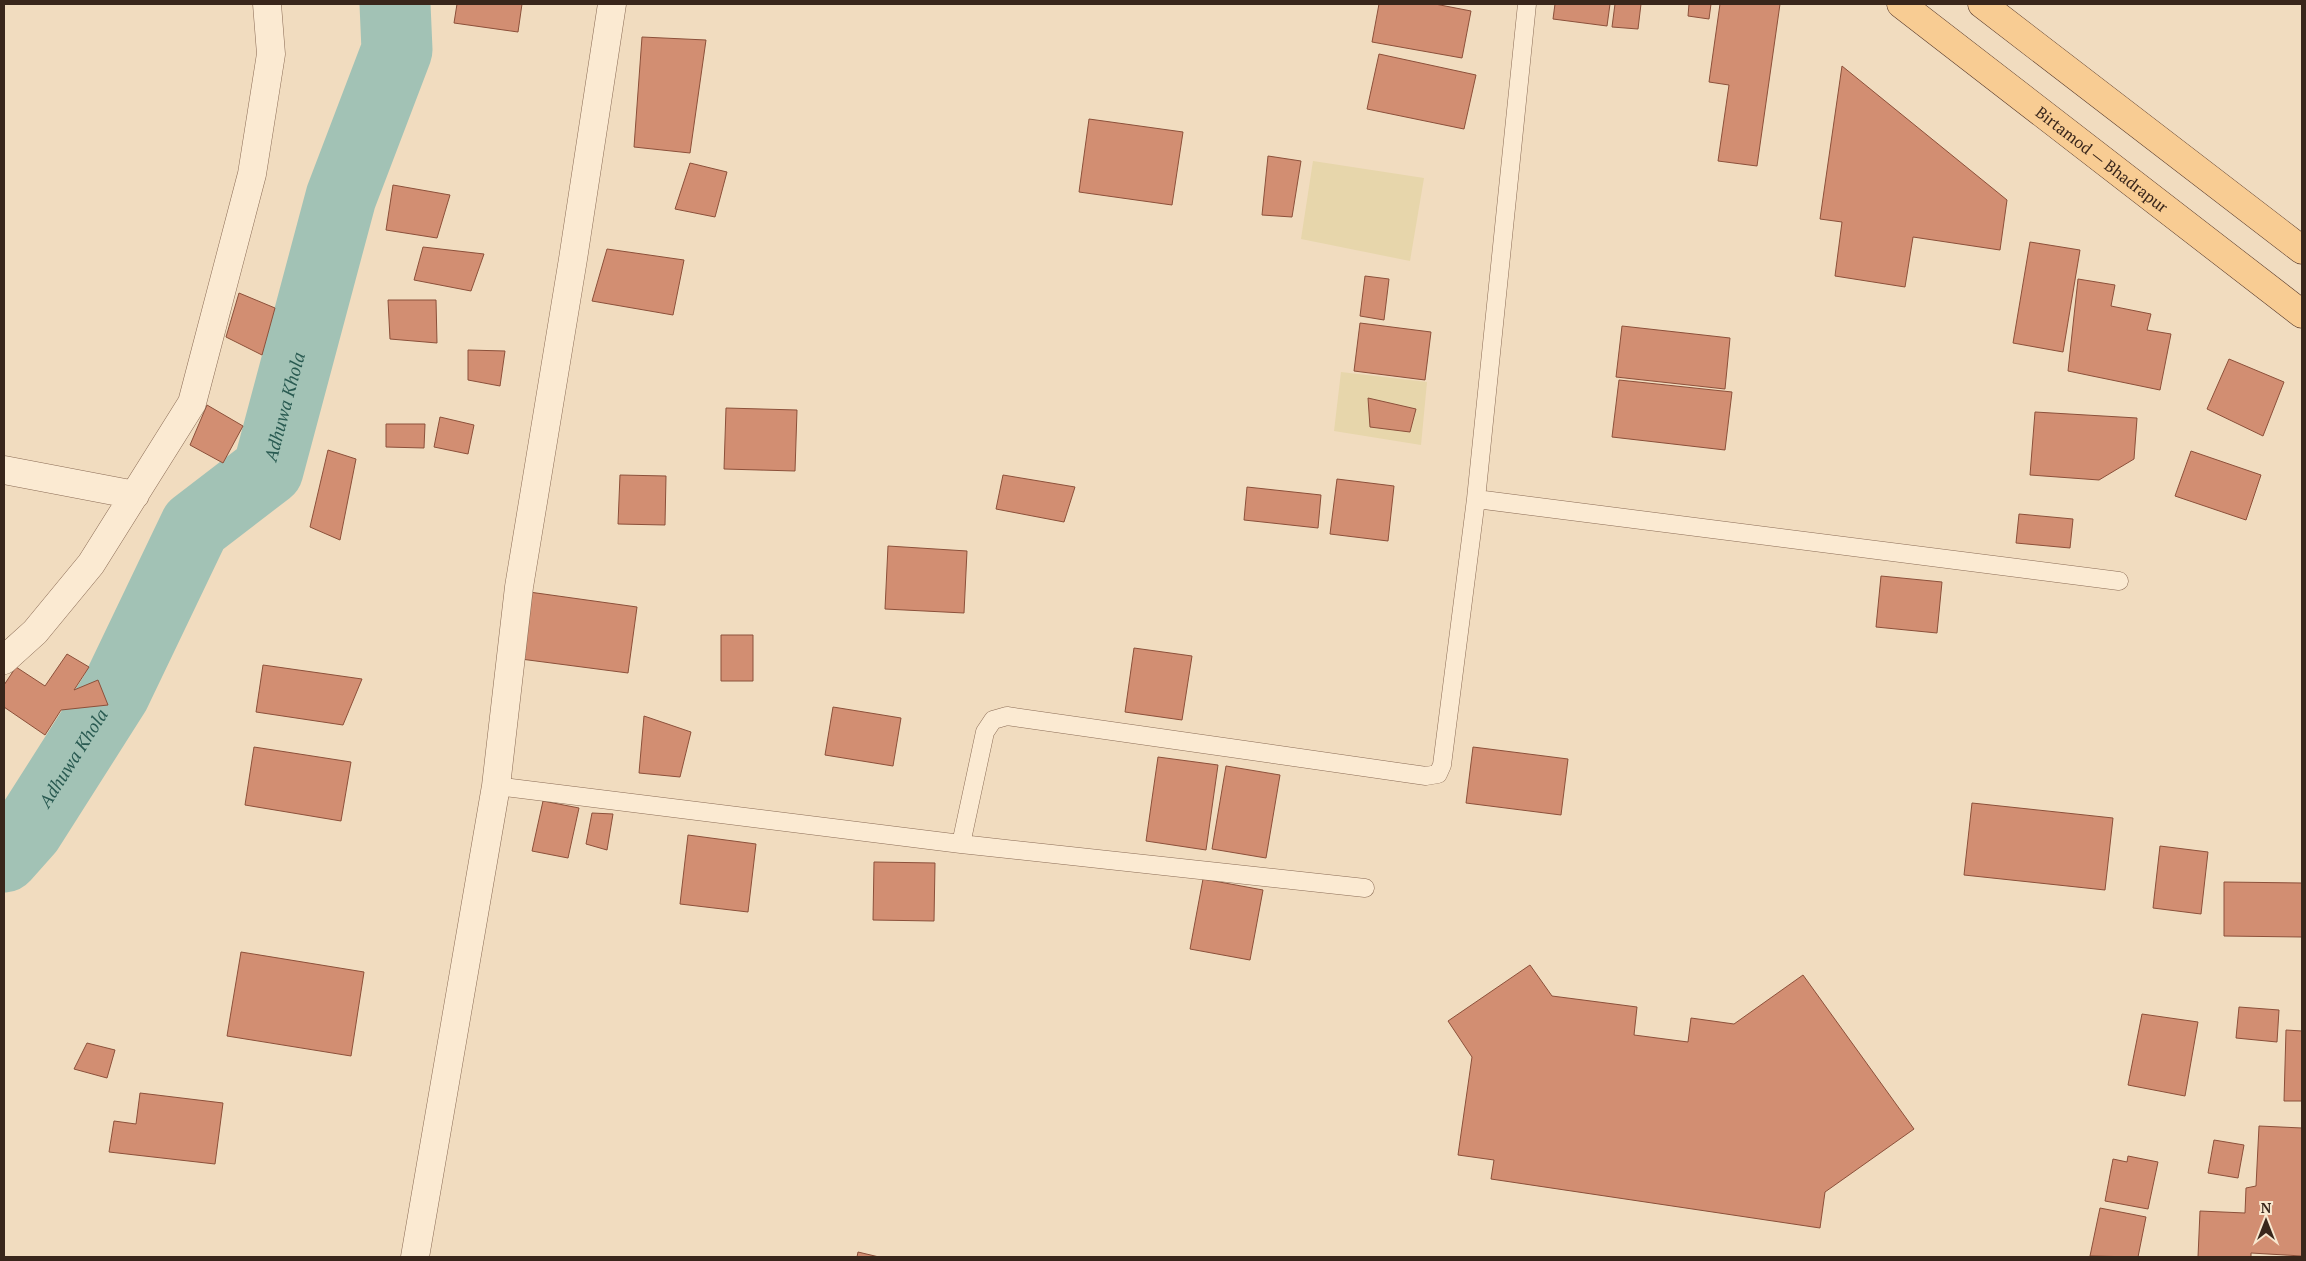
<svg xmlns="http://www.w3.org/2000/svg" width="2306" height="1261" font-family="'PT Serif',serif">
  <rect width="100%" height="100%" fill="#f1dcbf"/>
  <!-- farmland -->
  <path fill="#e7d6ab" d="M1313 161 1424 178 1410 261 1301 239Z
    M1341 372 1427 382 1421 445 1334 431Z"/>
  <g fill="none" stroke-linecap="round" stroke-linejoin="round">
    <!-- river -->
    <path stroke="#a2c2b5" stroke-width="71" id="s1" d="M4 857 28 830 115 693 195 526 268 470 341 197 397 50 395 4"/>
  </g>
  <!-- building -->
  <path fill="#d28e72" stroke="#8c503a" d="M457 4H522L518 32 454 23Z
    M1379 4H1435L1471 11 1462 58 1372 42Z
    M1555 4H1610L1607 26 1553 19Z
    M1615 4H1641L1638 29 1612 27Z
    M1689 4H1711L1709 19 1688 16Z
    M1720 4H1780L1757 166 1718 161 1729 85 1709 82Z
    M642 37 706 40 690 153 634 147Z
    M1379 54 1476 75 1464 129 1367 109Z
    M1842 66 2007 200 2000 250 1913 237 1905 287 1835 276 1842 222 1820 219Z
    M1089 119 1183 132 1172 205 1079 192Z
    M1268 156 1301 161 1292 217 1262 215Z
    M690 163 727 172 715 217 675 209Z
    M393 185 450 195 437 238 386 230Z
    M2030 242 2080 250 2063 352 2013 343Z
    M423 247 484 254 471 291 414 280Z
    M607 249 684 260 673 315 592 301Z
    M1365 276 1389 279 1384 320 1360 316Z
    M2078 279 2115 285 2111 306 2151 314 2147 330 2171 334 2160 390 2068 371Z
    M239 293 275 308 262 355 226 337Z
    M388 300H436L437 343 390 339Z
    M1360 323 1431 332 1425 380 1354 371Z
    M1622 326 1730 338 1725 389 1616 377Z
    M468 350 505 351 500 386 468 380Z
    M2229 359 2284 382 2263 436 2207 409Z
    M1619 380 1732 392 1725 450 1612 437Z
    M1368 398 1416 409 1410 432 1370 427Z
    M207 405 243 426 223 463 190 445Z
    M726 408 797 410 795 471 724 469Z
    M2035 412 2137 418 2134 459 2099 480 2030 475Z
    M440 417 474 425 468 454 434 447Z
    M386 424H425L424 448 386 447Z
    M328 450 356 459 340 540 310 527Z
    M2191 451 2261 475 2246 520 2175 496Z
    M620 475 666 476 665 525 618 524Z
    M1003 475 1075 487 1064 522 996 509Z
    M1337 479 1394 486 1388 541 1330 534Z
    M1247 487 1321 495 1318 528 1244 520Z
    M2019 514 2073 519 2070 548 2016 543Z
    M888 546 967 551 964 613 885 609Z
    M1881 576 1942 582 1937 633 1876 627Z
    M522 591 637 607 628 673 513 658Z
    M721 635H753V681H721Z
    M1134 648 1192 656 1182 720 1125 712Z
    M67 654 89 667 74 690 98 680 108 705 61 710 45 735 4 707V685L16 667 45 686Z
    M263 665 362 679 343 725 256 712Z
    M833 707 901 718 893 766 825 755Z
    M644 716 691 732 680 777 639 773Z
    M254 747 351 762 341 821 245 805Z
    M1473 747 1568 759 1561 815 1466 803Z
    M1158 757 1218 765 1206 850 1146 841Z
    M1226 766 1280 775 1266 858 1212 849Z
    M543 801 579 808 568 858 532 851Z
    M1972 803 2113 818 2105 890 1964 875Z
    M592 813 613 814 607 850 586 844Z
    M688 835 756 844 748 912 680 904Z
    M2160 846 2208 852 2201 914 2153 908Z
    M874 862 935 863 934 921 873 920Z
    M1203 879 1263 890 1250 960 1190 949Z
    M2224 882 2302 883V937L2224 936Z
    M241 952 364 972 351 1056 227 1036Z
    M1530 965 1552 996 1637 1007 1634 1035 1688 1042 1691 1018 1734 1024 1803 975 1914 1129 1825 1192 1820 1228 1491 1179 1494 1160 1458 1155 1472 1057 1448 1021Z
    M2239 1007 2279 1010 2277 1042 2236 1038Z
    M2142 1014 2198 1022 2185 1096 2128 1085Z
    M2286 1030 2302 1031V1101H2284Z
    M87 1043 115 1050 107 1078 74 1069Z
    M140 1093 223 1103 215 1164 109 1152 114 1121 136 1124Z
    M2259 1126 2302 1128V1256L2251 1253V1257H2198L2200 1211 2245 1213 2246 1188 2256 1186Z
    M2214 1140 2244 1145 2238 1178 2208 1173Z
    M2128 1156 2158 1162 2148 1209 2105 1201 2113 1159 2127 1162Z
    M2100 1208 2146 1217 2138 1257 2090 1256Z
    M858 1252 879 1257H857Z"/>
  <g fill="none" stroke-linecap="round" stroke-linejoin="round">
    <!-- service casing -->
    <g stroke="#8b6c56" stroke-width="19">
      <path id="service" d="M1476 499 2119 581
        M496 786 961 844 1365 888
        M961 844 985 732 993 720 1007 716 1426 776 1438 774 1442 765 1476 499 1527 4"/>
    </g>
    <!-- minor casing -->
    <g stroke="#8b6c56" stroke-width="29">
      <path id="minor" d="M4 470 135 495
        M4 660 35 632 91 564 192 403 252 174 271 54 267 4"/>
    </g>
    <!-- tertiary casing -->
    <g stroke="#8b6c56" stroke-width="29">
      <path id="tertiary" d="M415 1257 496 786 519 587 573 259 612 4"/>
    </g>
    <!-- primary casing -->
    <g stroke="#583a2b" stroke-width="29">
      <g id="primary">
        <path id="s2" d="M1901 4 2302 314"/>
        <path d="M1982 4 2302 250"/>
      </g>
    </g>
    <!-- service -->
    <use href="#service" stroke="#fbead2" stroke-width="18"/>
    <!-- minor -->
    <use href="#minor" stroke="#fbead2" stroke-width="28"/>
    <!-- tertiary -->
    <use href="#tertiary" stroke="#fbead2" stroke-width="28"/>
    <!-- primary -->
    <use href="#primary" stroke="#f8cc93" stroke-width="28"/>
  </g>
  <g text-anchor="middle" stroke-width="4" stroke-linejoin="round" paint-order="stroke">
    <!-- street labels -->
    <g font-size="16" fill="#39261b" stroke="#f8e7cf">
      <text dy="6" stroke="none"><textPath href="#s2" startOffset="254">Birtamod — Bhadrapur</textPath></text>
    </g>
    <!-- water labels -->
    <g font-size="18" font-style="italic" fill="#295a51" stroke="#f8e7cf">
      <text dy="6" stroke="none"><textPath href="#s1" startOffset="541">Adhuwa Khola</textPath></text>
      <text dy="6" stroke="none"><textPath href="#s1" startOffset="121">Adhuwa Khola</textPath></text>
    </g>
  </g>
  <!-- border -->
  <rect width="2306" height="1261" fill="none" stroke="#39261b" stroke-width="10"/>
  <!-- north arrow -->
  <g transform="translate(2266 1221)" stroke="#f8e7cf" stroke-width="4" paint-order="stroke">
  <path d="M0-4L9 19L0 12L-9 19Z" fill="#39261b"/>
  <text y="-8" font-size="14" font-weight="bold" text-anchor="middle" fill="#39261b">N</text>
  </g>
</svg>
